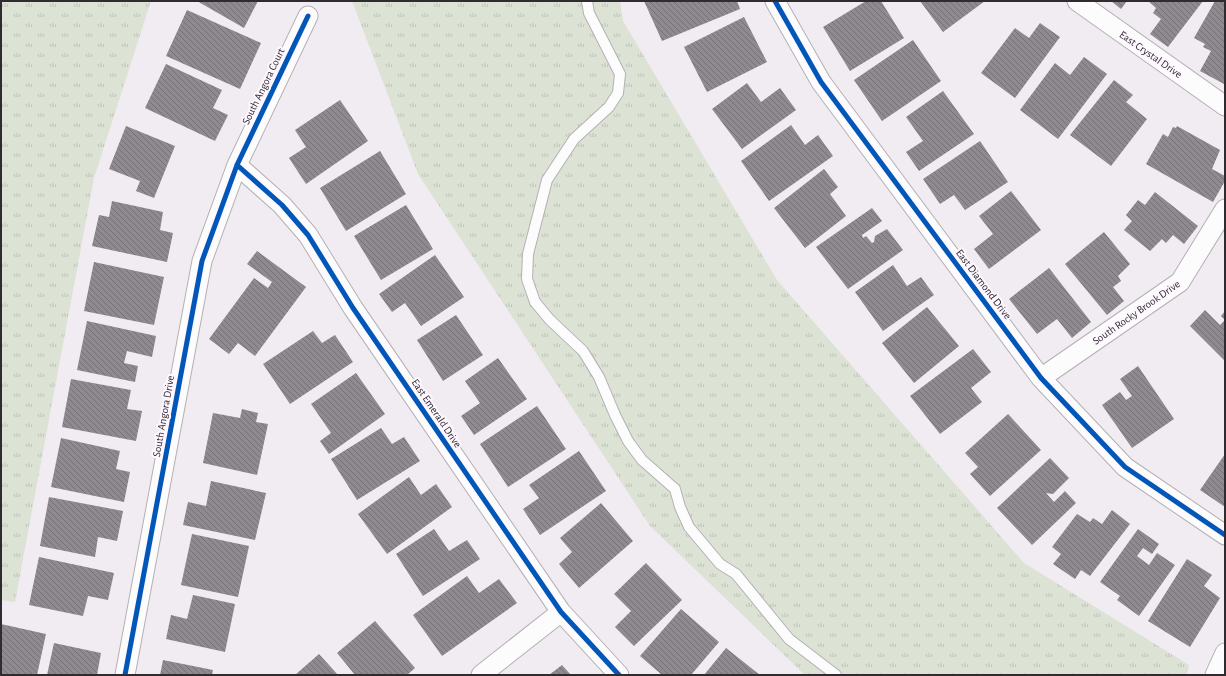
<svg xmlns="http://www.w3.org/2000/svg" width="1226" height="676" font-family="'Alegreya Sans',sans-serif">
  <defs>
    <pattern id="grass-tufts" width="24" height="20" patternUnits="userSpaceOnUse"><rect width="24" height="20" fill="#dce3d5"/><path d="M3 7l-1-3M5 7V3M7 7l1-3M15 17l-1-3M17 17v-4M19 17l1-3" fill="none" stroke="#bdc3b7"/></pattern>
    <pattern id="building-back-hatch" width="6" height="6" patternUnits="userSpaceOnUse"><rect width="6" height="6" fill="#8f8a90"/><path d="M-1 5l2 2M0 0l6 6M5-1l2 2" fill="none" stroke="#757176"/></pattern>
  </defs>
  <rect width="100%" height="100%" fill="#f1ebf2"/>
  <!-- grass -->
  <path fill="url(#grass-tufts)" d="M1 1H151L94 178 15 602 1 600Z
    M352 1H620L623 21 777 280 1024 563 1189 665 1187 675H805L650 526 418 174Z"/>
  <!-- building -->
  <path fill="url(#building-back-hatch)" d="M197 1H258L244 28Z
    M644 1H737L740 9 662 41Z
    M866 1H881L904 38 850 71 823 27Z
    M920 1H985L943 32Z
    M1111 1H1127L1121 9Z
    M1148 1H1203L1168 47 1150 34 1161 19 1153 13 1156 8Z
    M1215 1H1225L1224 84 1200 71 1211 51 1203 47 1205 44 1194 38Z
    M187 10 261 43 240 89 166 56Z
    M744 17 767 62 707 92 684 47Z
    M1040 23 1060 37 1015 98 981 73 1015 28 1029 38Z
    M913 40 941 81 882 121 854 80Z
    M1084 57 1107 74 1058 139 1020 110 1055 63 1070 75Z
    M166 64 222 90 213 108 228 115 215 141 145 108Z
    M1114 80 1133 95 1126 102 1147 119 1111 166 1070 135Z
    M747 83 761 102 780 88 796 110 742 149 712 109Z
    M943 91 974 134 919 171 906 152 923 141 906 117Z
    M340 100 368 141 306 184 289 158 306 147 295 130Z
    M791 125 805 145 818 135 833 156 769 201 741 161Z
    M126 126 175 146 154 198 136 191 140 181 109 169Z
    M1177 126 1220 150 1212 169 1225 176V181L1213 202 1146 164 1163 134 1168 137 1173 127 1176 128Z
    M980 141 1008 182 965 210 954 195 940 204 923 179Z
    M380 151 406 194 346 231 320 188Z
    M824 169 838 187 830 194 846 216 805 248 774 208Z
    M1011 191 1041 230 989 269 974 249 993 234 979 216Z
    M1155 192 1198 226 1184 244 1173 235 1166 243 1162 239 1150 251 1124 230 1132 221 1126 215 1138 200 1145 205Z
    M112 201 163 212 160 230 173 233 167 262 92 246 99 215 109 217Z
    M406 205 433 249 381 280 354 236Z
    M872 208 882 221 862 235 863 238 866 236 872 243 874 242 875 236 887 229 903 250 848 289 816 247Z
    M1104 232 1130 264 1118 276 1121 281 1113 287 1124 301 1107 315 1065 264Z
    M257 251 306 287 255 356 238 343 229 354 209 339 254 278 268 288 272 282 247 264Z
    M435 255 464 297 421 326 405 303 392 312 379 294Z
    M94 262 164 277 154 325 84 311Z
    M893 265 907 286 921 277 934 295 883 331 855 292Z
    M1049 268 1091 322 1072 338 1057 319 1037 334 1009 299Z
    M927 307 959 346 914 383 882 343Z
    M1205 310 1220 325 1225 320 1221 316 1225 311V361L1190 326Z
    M456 315 483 355 443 381 417 340Z
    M87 321 156 336 152 357 127 351 124 363 138 366 135 382 77 370Z
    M313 331 322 343 335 335 353 362 290 404 263 364Z
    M973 349 991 372 971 388 982 402 940 434 910 396Z
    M498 358 527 399 474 435 461 416 480 403 465 381Z
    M1138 366 1174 419 1132 448 1102 405 1120 392 1126 400 1132 396 1120 379Z
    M356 373 385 414 329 454 320 441 331 433 311 404Z
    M71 379 131 390 127 409 142 411 136 441 62 427Z
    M537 406 566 449 508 487 480 444Z
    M242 409 258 413 256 422 268 424 257 475 203 463 213 413 240 418Z
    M1008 414 1041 450 990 496 970 474 978 467 965 453Z
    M381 428 392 444 404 437 420 461 357 500 331 459Z
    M61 438 120 451 116 469 130 472 124 502 51 487Z
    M579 451 606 491 540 535 523 509 539 498 529 485Z
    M1225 454V507L1200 490Z
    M1050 458 1069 478 1053 494 1046 493 1054 502 1065 491 1076 503 1032 545 997 508Z
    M409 477 421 495 436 484 452 507 387 554 358 514Z
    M211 481 266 493 255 540 183 525 188 502 206 506Z
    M49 497 123 511 117 541 98 537 95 557 40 546Z
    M601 503 633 541 579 588 559 564 572 552 560 538Z
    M1112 510 1130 524 1090 576 1081 570 1075 579 1053 564 1061 554 1052 547 1077 514 1090 522 1093 518 1102 524Z
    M434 529 449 551 467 540 480 559 423 596 396 554Z
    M1138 529 1159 544 1152 554 1143 548 1137 556 1149 565 1157 553 1175 565 1139 616 1117 600 1120 596 1100 582Z
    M192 534 249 546 238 597 181 585Z
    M39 557 114 573 108 600 88 596 83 616 29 605Z
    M1187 559 1212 575 1204 586 1220 598 1190 647 1148 621Z
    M646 563 682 600 634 646 615 627 631 611 614 594Z
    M467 576 479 593 499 579 517 603 442 656 413 615Z
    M193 595 235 604 225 652 166 639 171 615 187 619Z
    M681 609 719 642 691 675H662L640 656Z
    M375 621 415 668 407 675H355L337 653Z
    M1 624 46 634 37 675H1Z
    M54 643 101 653 97 675H47Z
    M726 648 760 675H704Z
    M319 654 338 675H295Z
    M163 660 213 670 212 675H160Z
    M562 665 571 675H549Z"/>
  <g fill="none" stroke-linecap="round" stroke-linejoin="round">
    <!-- lane casing -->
    <g stroke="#b4b0b4" stroke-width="12">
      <path id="lane" d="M587 1 589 13 620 74 618 93 609 107 574 139 547 180 528 254 527 279 535 302 550 320 583 351 599 377 615 415 628 441 642 460 675 489 680 507 689 527 720 564 736 574 789 639 836 675"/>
    </g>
    <!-- street casing -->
    <g stroke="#b4b0b4" stroke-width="21">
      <path id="street" d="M775 1 821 82 1041 378 1125 467 1225 535
        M1077 1 1225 106
        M237 165 282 205 308 235 353 308 561 612 619 675
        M1041 378 1180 282 1225 209
        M125 675 202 261 237 165 308 16
        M481 675 561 612
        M1215 675 1225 653"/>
    </g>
    <!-- lane -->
    <use href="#lane" stroke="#fdfcfd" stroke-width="10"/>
    <!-- street -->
    <use href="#street" stroke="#fdfcfd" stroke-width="19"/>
    <!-- cycleway casing -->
    <g stroke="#fef7ff" stroke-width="8">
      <path id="cycleway" d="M775 1 821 82 1041 378 1125 467 1225 535
        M237 165 282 205 308 235 353 308 561 612 619 675
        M125 675 202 261 237 165 308 16"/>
    </g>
    <!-- cycleway -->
    <use href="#cycleway" stroke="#0057b8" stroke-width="5"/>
  </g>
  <g text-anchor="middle" stroke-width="4" stroke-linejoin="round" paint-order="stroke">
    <!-- street labels -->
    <g font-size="11" fill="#2f2b2f" stroke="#fef7ff">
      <text transform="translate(1151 54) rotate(35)" y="4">East Crystal Drive</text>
      <text transform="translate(263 86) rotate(-64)" y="4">South Angora Court</text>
      <text transform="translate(984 284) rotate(53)" y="4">East Diamond Drive</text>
      <text transform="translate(1136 312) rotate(-35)" y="4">South Rocky Brook Drive</text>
      <text transform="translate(437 413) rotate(56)" y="4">East Emerald Drive</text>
      <text transform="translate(163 416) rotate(-80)" y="4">South Angora Drive</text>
    </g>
  </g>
  <!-- border -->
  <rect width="1226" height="676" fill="none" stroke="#2f2b2f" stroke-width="4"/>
</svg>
